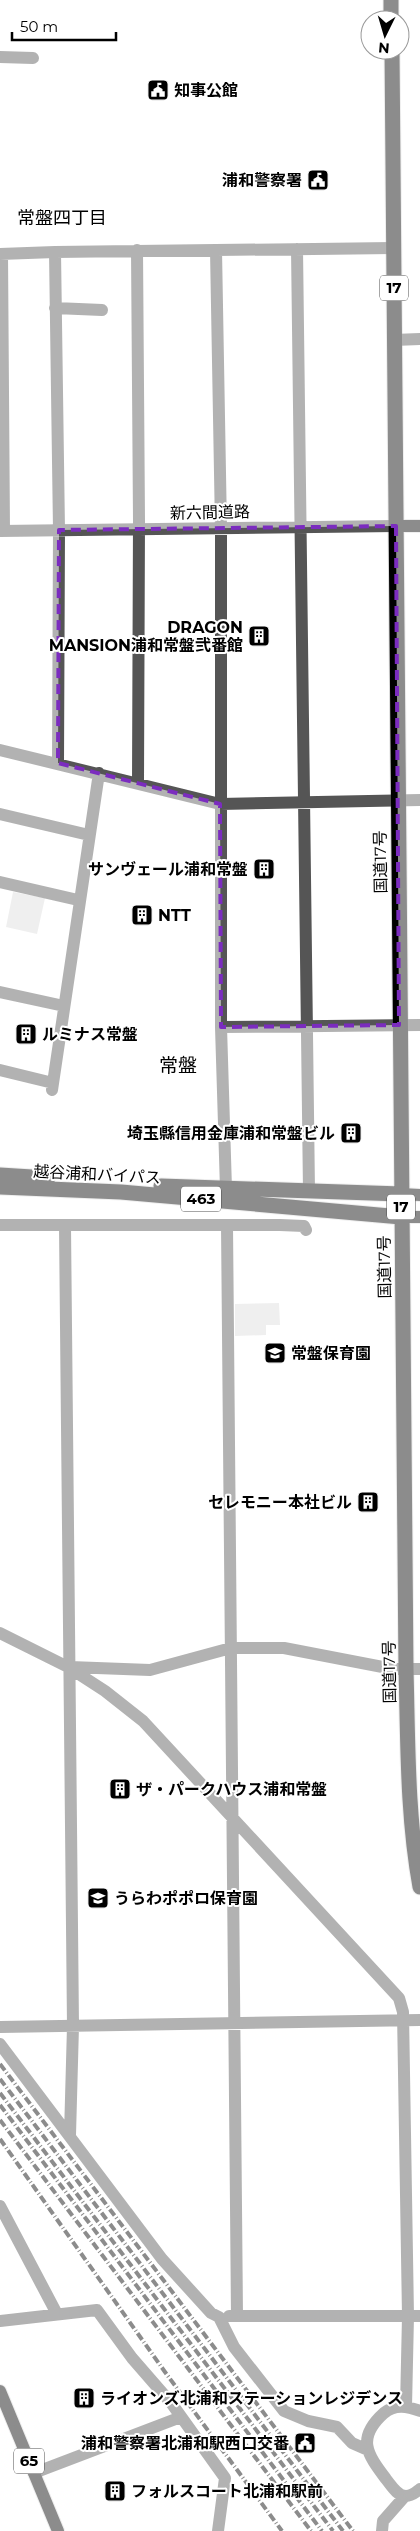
<svg xmlns="http://www.w3.org/2000/svg" width="420" height="2531" font-family="Montserrat,'Noto Sans JP',sans-serif">
  <rect width="100%" height="100%" fill="#fff"/>
  <!-- green -->
  <path fill="#dcdcdc" d="M13 892 45 898 37 934 6 927Z
    M279 1303 280 1325H266V1335L235 1336V1304Z"/>
  <g fill="none" stroke-linecap="round" stroke-linejoin="round">
    <!-- major casing -->
    <g stroke="#dbdbdb" stroke-width="14">
      <path id="major" d="M396 526H420
        M401 1194 420 1195
        M401 1217H420
        M0 2391 58 2531"/>
    </g>
    <!-- highway casing -->
    <g stroke="#dbdbdb" stroke-width="17">
      <path id="highway" d="M391 0V20
        M392 50 406 1669C408 1742 407 1815 420 1887
        M0 1175 48 1178
        M161 1186 401 1194
        M0 1187 121 1192 401 1217"/>
    </g>
    <!-- minor -->
    <path stroke="#555" stroke-width="12" d="M0 57 33 58
      M297 249 309 1191
      M137 250 139 520 138 783
      M216 250 221 528V1027L226 1189
      M0 254 55 252
      M2 254 4 531
      M55 308 102 310
      M394 340 420 339
      M0 531 396 526
      M0 750 220 804 420 800
      M58 763 59 530 55 252 393 248
      M0 814 89 835
      M0 882 78 900
      M0 992 64 1006
      M221 1027 420 1025
      M0 1070 53 1083
      M52 1090 99 773
      M0 1225H280L304 1226 306 1230
      M227 1225 237 2316
      M65 1226 73 2026 70 2135
      M0 1633 68 1667 105 1691 143 1721 399 1998 403 2012 408 2316 406 2407
      M70 1667 150 1670 231 1648H284L393 1669H420
      M0 2027 420 2020
      M0 2044 162 2259 211 2313 219 2317 234 2347 284 2411 308 2421 337 2427 352 2443 368 2450
      M0 2206 57 2314
      M229 2316H420
      M0 2321 97 2310 132 2358 172 2404 225 2478 218 2531
      M420 2411C407 2406 395 2404 384 2413 356 2438 367 2454 386 2479 391 2485 397 2496 406 2496 412 2496 416 2492 420 2489
      M34 2473 181 2417
      M382 2531 383 2521 405 2496"/>
    <!-- major -->
    <use href="#major" stroke="#000" stroke-width="12"/>
    <!-- highway -->
    <use href="#highway" stroke="#000" stroke-width="15"/>
    <!-- rail -->
    <path stroke="#000" stroke-width="4" stroke-dasharray="8 2.5 1 2.5" stroke-linecap="butt" d="M0 2064 353 2531
      M0 2079 343 2531
      M0 2093 333 2531
      M0 2105 322 2531
      M0 2120 311 2531
      M0 2139 165 2372 282 2531"/>
  </g>
  <!-- marked area -->
  <path d="M0 0H420V2531H0ZM396 526 399 1025 221 1027 220 804 58 763 59 530Z" fill="#fff" fill-opacity=".55" fill-rule="evenodd"/>
  <path fill="none" stroke="#7b2cbf" stroke-width="4" stroke-dasharray="10 6" stroke-linejoin="round" d="M396 526 399 1025 221 1027 220 804 58 763 59 530Z"/>
  <!-- icons -->
  <defs>
    <g id="civic-square" transform="scale(1.125)"><rect x="-9" y="-9" width="18" height="18" rx="4" fill="#000" stroke="#fff"/><path d="M-.6-6.5H3V-4.5H.6V-3L4-1V1h2V6H-6V1h2V-1L-.6-3ZM-1.2 2.5V6h2.4V2.5Z" fill="#fff"/></g>
    <g id="building-square" transform="scale(1.125)"><rect x="-9" y="-9" width="18" height="18" rx="4" fill="#000" stroke="#fff"/><path d="M-4-6H4V6H1V3H-1V6H-4ZM-2.5-4.3h1.7v1.8h-1.7ZM.8-4.3h1.7v1.8H.8ZM-2.5-1h1.7V.8h-1.7ZM.8-1h1.7V.8H.8Z" fill="#fff"/></g>
    <g id="school-square" transform="scale(1.125)"><rect x="-9" y="-9" width="18" height="18" rx="4" fill="#000" stroke="#fff"/><path d="M0-5L7-2L0 1L-7-2ZM-4 1L0 2.5L4 1V4Q0 6-4 4Z" fill="#fff"/></g>
  </defs>
  <g fill-rule="evenodd">
    <use href="#civic-square" x="158" y="90"/>
    <use href="#civic-square" x="318" y="180"/>
    <use href="#building-square" x="259" y="636"/>
    <use href="#building-square" x="264" y="869"/>
    <use href="#building-square" x="142" y="915"/>
    <use href="#building-square" x="26" y="1034"/>
    <use href="#building-square" x="351" y="1133"/>
    <use href="#school-square" x="275" y="1353"/>
    <use href="#building-square" x="368" y="1502"/>
    <use href="#building-square" x="120" y="1789"/>
    <use href="#school-square" x="98" y="1898"/>
    <use href="#building-square" x="84" y="2398"/>
    <use href="#civic-square" x="305" y="2443"/>
    <use href="#building-square" x="115" y="2491"/>
  </g>
  <g text-anchor="middle" stroke-width="4" stroke-linejoin="round" paint-order="stroke">
    <!-- shield labels -->
    <g fill="#fff" stroke="#4c4c4c" stroke-width="1">
      <rect x="380" y="275.5" width="28" height="25" rx="4"/>
      <rect x="181" y="1186.5" width="40" height="25" rx="4"/>
      <rect x="387" y="1194.5" width="28" height="25" rx="4"/>
      <rect x="14" y="2448.5" width="30" height="25" rx="4"/>
    </g>
    <g font-size="15" font-weight="bold" fill="#000">
      <text x="394" y="293">17</text>
      <text x="201" y="1204">463</text>
      <text x="401" y="1212">17</text>
      <text x="29" y="2466">65</text>
    </g>
    <!-- poi labels -->
    <g font-size="16" font-weight="bold" fill="#000" stroke="#fff" text-anchor="start">
      <text x="174" y="96">知事公館</text>
      <text x="302" y="186" text-anchor="end">浦和警察署</text>
      <text x="243" y="633" text-anchor="end">DRAGON<tspan x="243" dy="18">MANSION浦和常盤弐番館</tspan></text>
      <text x="248" y="875" text-anchor="end">サンヴェール浦和常盤</text>
      <text x="158" y="921">NTT</text>
      <text x="42" y="1040">ルミナス常盤</text>
      <text x="335" y="1139" text-anchor="end">埼玉縣信用金庫浦和常盤ビル</text>
      <text x="291" y="1359">常盤保育園</text>
      <text x="352" y="1508" text-anchor="end">セレモニー本社ビル</text>
      <text x="136" y="1795">ザ・パークハウス浦和常盤</text>
      <text x="114" y="1904">うらわポポロ保育園</text>
      <text x="100" y="2404">ライオンズ北浦和ステーションレジデンス</text>
      <text x="289" y="2449" text-anchor="end">浦和警察署北浦和駅西口交番</text>
      <text x="131" y="2497">フォルスコート北浦和駅前</text>
    </g>
    <!-- street labels -->
    <g font-size="16" fill="#000" stroke="#fff">
      <text transform="translate(210 512) rotate(-1)" y="6">新六間道路</text>
      <text transform="translate(380 862) rotate(-91)" y="6">国道17号</text>
      <text transform="translate(97 1174) rotate(3)" y="6">越谷浦和バイパス</text>
      <text transform="translate(384 1267) rotate(-91)" y="6">国道17号</text>
      <text transform="translate(389 1672) rotate(-91)" y="6">国道17号</text>
    </g>
    <!-- neighbourhood labels -->
    <g font-size="18" fill="#000" stroke="#fff">
      <text x="62" y="224">常盤四丁目</text>
    </g>
    <!-- quarter labels -->
    <g font-size="19" fill="#000" stroke="#fff">
      <text x="178" y="1072">常盤</text>
    </g>
  </g>
  <!-- north arrow -->
  <g transform="translate(385 35) rotate(185)"><circle r="24" fill="#ffffff" stroke="#999999"/>
  <path d="M0-4L9 19L0 12L-9 19Z" fill="#000000"/>
  <text y="-8" font-size="14" font-weight="bold" text-anchor="middle" fill="#000000">N</text>
  </g>
  <!-- scale -->
  <path d="M12 32v8h104v-8" fill="none" stroke="#000000" stroke-width="2.5"/>
  <text x="20" y="32" font-size="15" fill="#000000" stroke="#ffffff" stroke-width="4" paint-order="stroke">50 m</text>
</svg>
